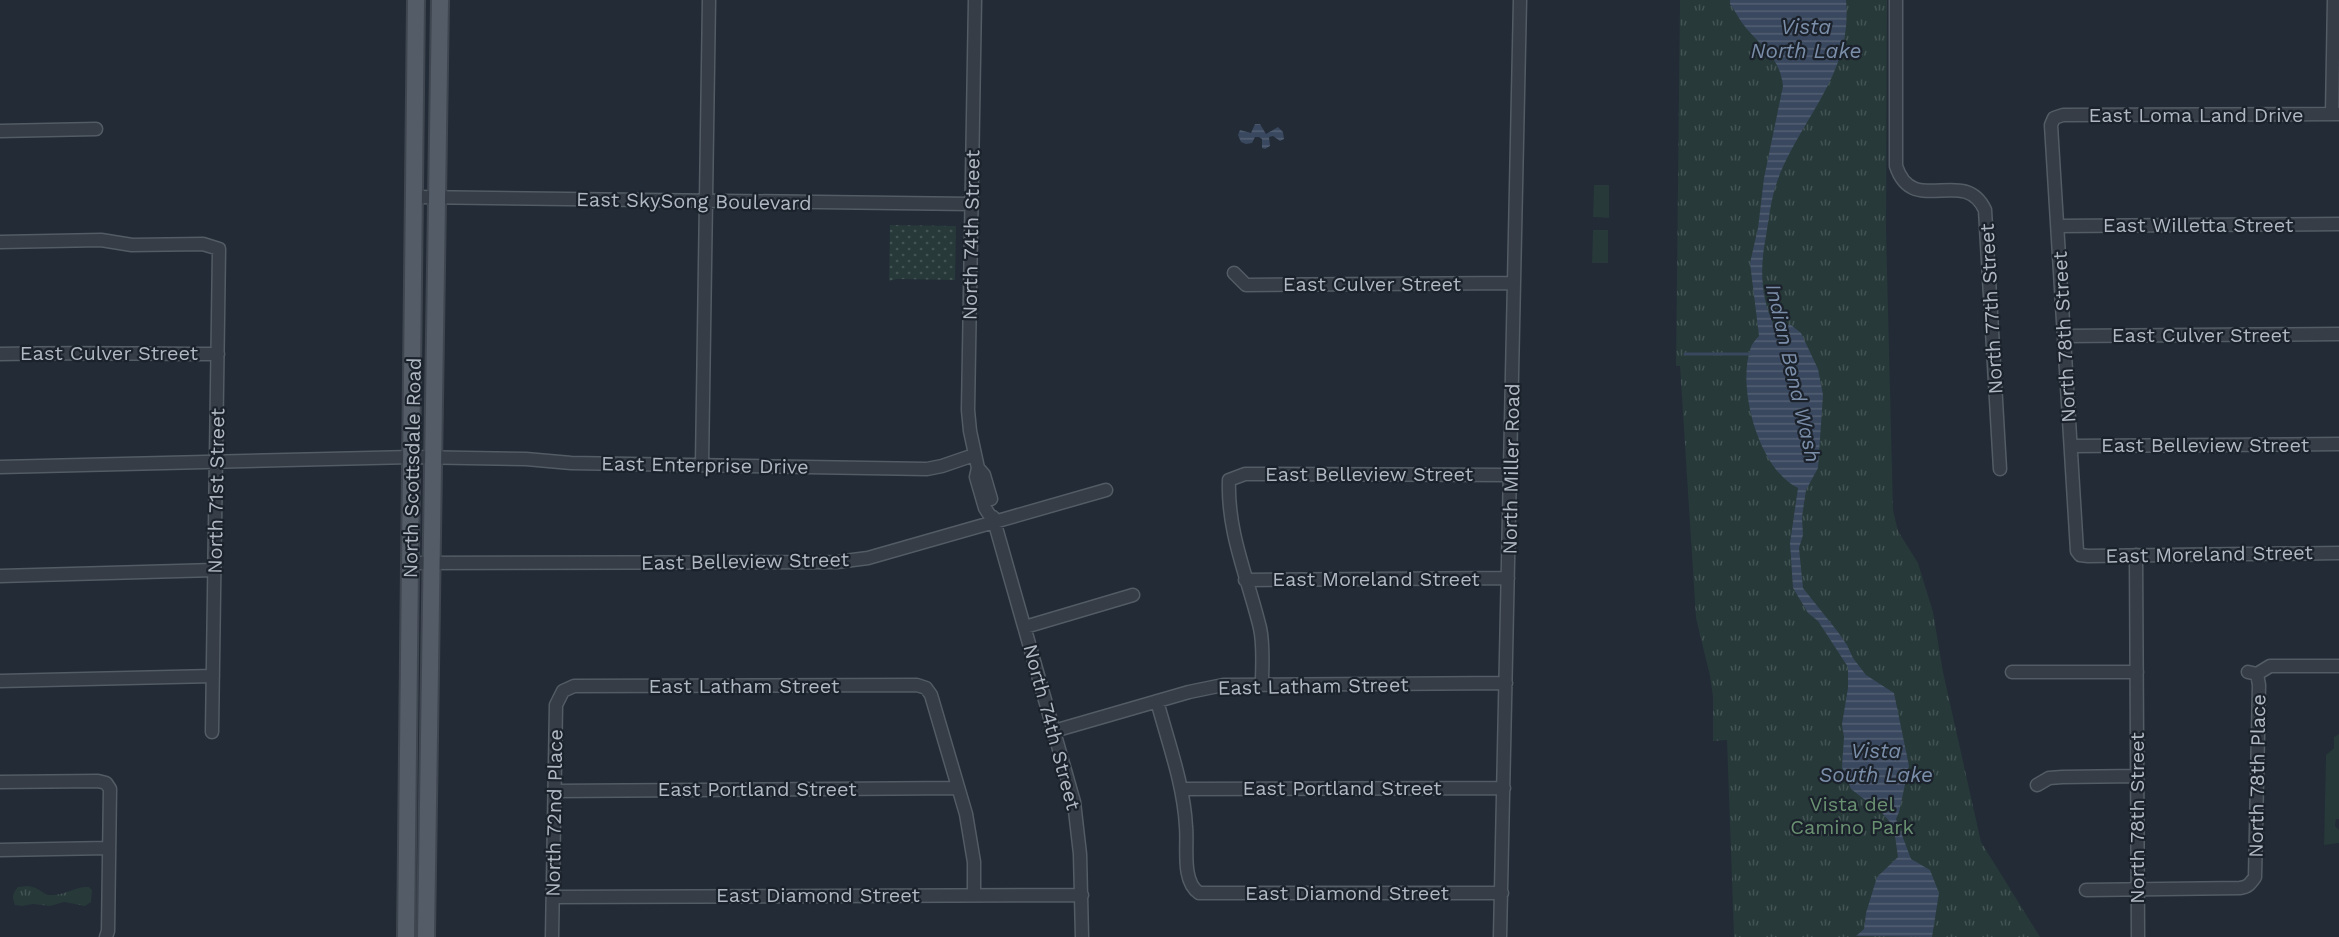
<svg xmlns="http://www.w3.org/2000/svg" width="2339" height="937" font-family="'Work Sans',sans-serif">
  <defs>
    <pattern id="park-tufts" width="24" height="20" patternUnits="userSpaceOnUse" patternTransform="scale(1.5)"><rect width="24" height="20" fill="#273939"/><path d="M3 7l-1-3M5 7V3M7 7l1-3M15 17l-1-3M17 17v-4M19 17l1-3" fill="none" stroke="#445454"/></pattern>
    <pattern id="garden-dots" width="8" height="8" patternUnits="userSpaceOnUse" patternTransform="scale(1.5)"><rect width="8" height="8" fill="#273939"/><path d="M2 2h.1M6 6h.1" fill="none" stroke="#445454" stroke-width="1.8" stroke-linecap="round"/></pattern>
    <pattern id="water-rules" width="6" height="5" patternUnits="userSpaceOnUse" patternTransform="scale(1.5)"><rect width="6" height="5" fill="#39485e"/><path d="M0 2.5h6" fill="none" stroke="#536073"/></pattern>
  </defs>
  <rect width="100%" height="100%" fill="#222b36"/>
  <!-- grass -->
  <path fill="#273939" d="M1594 185H1609V218L1593 217Z
    M1593 230H1608V263H1592Z
    M2339 734V819H2336L2335 826 2339 830V843L2324 845 2326 755 2334 748V737Z"/>
  <!-- park -->
  <path fill="url(#park-tufts)" d="M1680 0H1887L1886 230 1893 510 1898 531 1918 563 1933 612 1943 672 1981 842 2040 937H1734L1727 740 1713 741V697L1710 676 1696 618 1680 366H1676Z
    M28 886C41 888 43 895 50 895 65 896 75 886 89 887L92 890 91 902 85 906 64 902 50 906 33 904 22 906 15 905C12 897 12 894 18 887Z"/>
  <!-- garden -->
  <path fill="url(#garden-dots)" d="M890 225 956 226 955 280 897 279 889 281Z"/>
  <!-- water -->
  <path fill="url(#water-rules)" d="M1730 0H1846C1853 75 1801 117 1777 182 1771 199 1769 218 1766 236 1760 266 1760 297 1774 325H1791L1801 333 1818 369 1823 395 1818 468 1806 490 1802 517 1803 535 1799 548 1803 588 1838 632 1847 645 1853 658 1866 675 1894 693 1909 766 1899 812 1896 819 1911 859 1930 870 1939 893 1932 937 1856 936 1864 929 1866 913 1877 877 1898 857 1894 829 1890 822 1882 813 1851 789 1842 767 1844 737 1842 724 1848 688V667L1818 621 1808 613 1793 588 1790 543 1798 488C1759 470 1736 387 1751 347 1752 344 1756 339 1759 336L1750 263 1758 228 1764 178 1783 86C1780 58 1763 48 1746 28 1740 21 1736 12 1730 4Z
    M1255 124H1260L1266 134 1278 127 1283 132 1284 139 1280 141 1273 136 1269 137 1270 146 1265 149 1262 148V139L1259 137H1255L1252 143 1246 144 1241 142 1238 135 1240 130 1251 133Z"/>
  <g fill="none" stroke-linecap="round" stroke-linejoin="round">
    <!-- stream -->
    <path stroke="#39485e" stroke-width="3" d="M1685 354H1750"/>
    <!-- minor casing -->
    <g stroke="#535b64" stroke-width="15">
      <path id="minor" d="M975 0 968 410 970 431 978 468 976 477 985 508 994 522
        M1896 0V166C1913 218 1964 165 1985 210L2000 469
        M2332 114 2334 0
        M2339 114 2063 115 2054 118 2051 125 2077 551 2080 555 2088 556 2339 553
        M0 131 96 129
        M416 197 971 204
        M2058 226 2339 224
        M0 242 101 240 132 245 203 244 219 249 212 732
        M1234 273 1246 285 1514 283
        M2064 336 2339 334
        M0 354C73 352 146 354 218 354
        M2071 446 2339 444
        M702 464 709 0
        M0 467 412 457 526 459 571 463 927 469 942 466 974 455
        M978 468 984 475 991 499
        M993 517 1074 802 1080 854 1082 937
        M2136 555 2138 937
        M410 563 837 562 868 558 1106 490
        M0 576 215 570
        M1245 580 1508 578
        M1025 627 1133 595
        M2012 672H2137
        M2257 674 2270 666H2339
        M0 681 213 676
        M1262 684C1262 666 1264 646 1260 628 1248 578 1227 533 1229 480L1245 474 1510 475
        M1157 701C1168 742 1184 785 1186 827 1188 846 1181 881 1199 893H1502
        M1054 731 1189 692 1223 685 1506 683
        M0 782 98 781 106 783 110 789 108 931 106 937
        M2037 785 2049 778 2062 777 2137 776
        M1181 789 1504 788
        M555 791 958 788
        M0 850 108 848
        M2086 890 2240 888C2248 887 2250 884 2255 877L2259 685 2257 674 2248 672
        M553 897 1082 895
        M552 937 556 705 563 691 574 686 917 685 926 688 931 695 966 814 974 862V894
        M1500 937 1520 0"/>
    </g>
    <!-- major casing -->
    <g stroke="#3f4650" stroke-width="20">
      <path id="major" d="M406 937 416 0
        M426 937 440 0"/>
    </g>
    <!-- minor -->
    <use href="#minor" stroke="#363d47" stroke-width="12"/>
    <!-- major -->
    <use href="#major" stroke="#535c67" stroke-width="16"/>
  </g>
  <g text-anchor="middle" stroke-width="4.5" stroke-linejoin="round" paint-order="stroke">
    <!-- street labels -->
    <g font-size="20" fill="#b0b8c3" stroke="#1b222b">
      <text x="2196" y="122">East Loma Land Drive</text>
      <text transform="translate(694 201) rotate(1)" y="7">East SkySong Boulevard</text>
      <text x="2198" y="232">East Willetta Street</text>
      <text transform="translate(971 235) rotate(-89)" y="7">North 74th Street</text>
      <text x="1372" y="291">East Culver Street</text>
      <text transform="translate(1991 309) rotate(-93)" y="7">North 77th Street</text>
      <text x="2201" y="342">East Culver Street</text>
      <text transform="translate(2064 337) rotate(-93)" y="7">North 78th Street</text>
      <text x="109" y="360">East Culver Street</text>
      <text x="2205" y="452">East Belleview Street</text>
      <text transform="translate(705 465) rotate(1)" y="7">East Enterprise Drive</text>
      <text transform="translate(412 468) rotate(-89)" y="7">North Scottsdale Road</text>
      <text transform="translate(1511 469) rotate(-89)" y="7">North Miller Road</text>
      <text x="1369" y="481">East Belleview Street</text>
      <text transform="translate(216 491) rotate(-89)" y="7">North 71st Street</text>
      <text transform="translate(2209 554) rotate(-1)" y="7">East Moreland Street</text>
      <text transform="translate(745 561) rotate(-1)" y="7">East Belleview Street</text>
      <text x="1376" y="586">East Moreland Street</text>
      <text x="744" y="693">East Latham Street</text>
      <text transform="translate(1313 686) rotate(-1)" y="7">East Latham Street</text>
      <text transform="translate(1052 727) rotate(75)" y="7">North 74th Street</text>
      <text transform="translate(2257 776) rotate(-89)" y="7">North 78th Place</text>
      <text x="1342" y="795">East Portland Street</text>
      <text x="757" y="796">East Portland Street</text>
      <text transform="translate(554 813) rotate(-89)" y="7">North 72nd Place</text>
      <text transform="translate(2137 818) rotate(-90)" y="7">North 78th Street</text>
      <text x="1347" y="900">East Diamond Street</text>
      <text x="818" y="902">East Diamond Street</text>
    </g>
    <!-- park labels -->
    <g font-size="20" fill="#6a9172" stroke="#1b222b">
      <text x="1852" y="811">Vista del<tspan x="1852" dy="23">Camino Park</tspan></text>
    </g>
    <!-- water labels -->
    <g font-size="21" font-style="italic" fill="#7b8ea9" stroke="#1b222b">
      <text x="1806" y="34">Vista<tspan x="1806" dy="24">North Lake</tspan></text>
      <text transform="translate(1793 373) rotate(77)" y="7">Indian Bend Wash</text>
      <text x="1876" y="758">Vista<tspan x="1876" dy="24">South Lake</tspan></text>
    </g>
  </g>
</svg>
